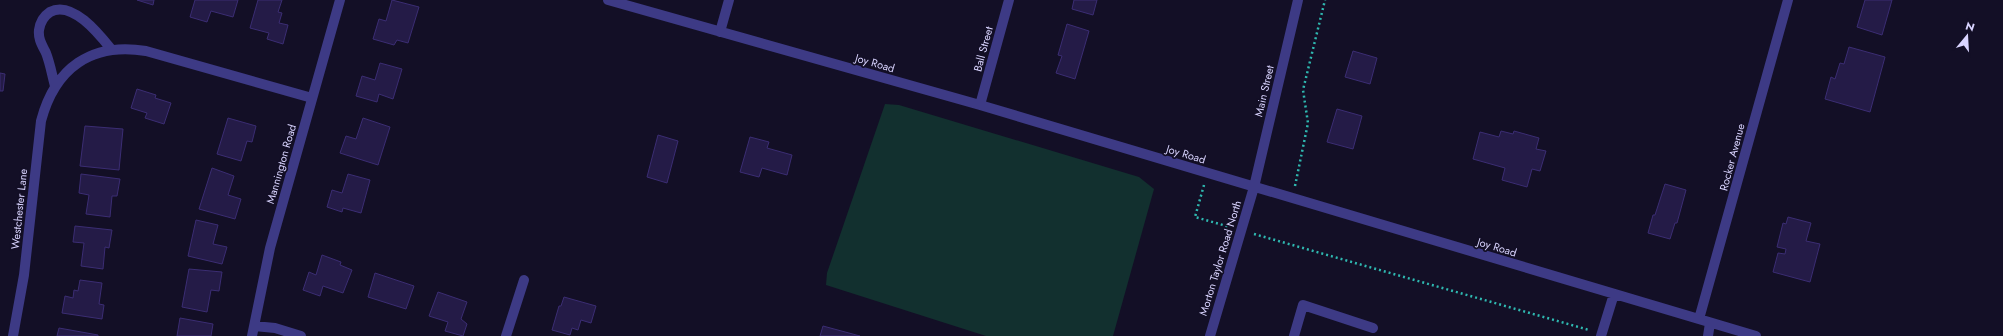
<svg xmlns="http://www.w3.org/2000/svg" width="2003" height="336" font-family="Jost,sans-serif">
  <rect width="100%" height="100%" fill="#130f26"/>
  <!-- green -->
  <path fill="#12302f" d="M885 104 899 105 1139 177 1154 189 1113 336H986L826 285 827 273Z"/>
  <!-- building -->
  <path fill="#241b47" stroke="#3b2d73" d="M137 0H154L153 5Z
    M195 0H238L233 17 211 11 207 22 190 17Z
    M258 0H282L278 12 282 13 279 23 288 25 283 44 267 39 269 33 250 28Z
    M392 0 419 7 408 43 397 40 394 45 373 39 379 19 386 21Z
    M1074 0H1097L1093 15 1072 9Z
    M1865 0H1892L1882 35 1857 27Z
    M1067 24 1089 31 1075 79 1056 73 1062 56 1058 55Z
    M1849 47 1885 57 1870 112 1825 99 1831 77 1835 79 1840 63 1844 64Z
    M1353 51 1377 58 1370 84 1345 77Z
    M380 63 402 69 393 99 379 94 377 102 356 96 362 76 375 80Z
    M0 73 5 74 3 91H0Z
    M137 89 156 95 155 98 171 103 164 124 145 118 147 113 131 108Z
    M1337 109 1362 116 1353 149 1327 142Z
    M228 118 256 126 252 142 247 141 241 161 217 154Z
    M363 118 390 127 378 165 340 153 346 136 356 139Z
    M85 126 123 129 119 170 80 166Z
    M1501 131 1513 134 1514 131 1539 138 1536 149 1546 151 1540 171 1532 169 1527 187 1502 180 1505 168 1473 159 1480 132 1499 137Z
    M658 135 678 141 667 183 647 177Z
    M750 137 769 142 767 148 792 155 787 175 762 168 759 177 740 172Z
    M212 168 234 176 228 195 241 199 235 219 199 209Z
    M81 174 120 179 117 196H112L110 217 86 214 89 195 79 193Z
    M348 174 370 180 361 213 343 208 342 212 327 207 332 190 342 193Z
    M1665 184 1686 190 1677 223H1675L1670 239 1648 233 1653 215H1655Z
    M1788 217 1811 223 1806 241 1820 244 1810 282 1773 272 1778 253 1785 254 1786 249 1777 247 1783 223 1786 224Z
    M196 220 218 225 213 244 227 247 222 264 188 256Z
    M75 226 112 230 109 248 105 247 103 269 81 266 84 243 73 242Z
    M322 255 341 262 340 265 352 270 343 293 323 286 320 296 303 290 309 272 316 275Z
    M189 269 222 272 219 291 211 290 207 312 182 307Z
    M375 273 414 286 406 309 368 297Z
    M80 280 102 283 99 304 104 305 102 319 62 313 65 296 73 298 74 290 78 291Z
    M438 292 467 302 461 319 467 324 463 336 445 331 448 322 429 316Z
    M564 297 596 306 591 323 581 320 578 330 572 328 570 335 552 330 559 306H561Z
    M180 318 213 324 211 336H177Z
    M823 326 860 336H820Z
    M59 328 98 335V336H57Z"/>
  <g fill="none" stroke-linecap="round" stroke-linejoin="round">
    <!-- path -->
    <path stroke="#2fb8b0" stroke-width="2.5" stroke-dasharray="2 3" stroke-linecap="butt" d="M1204 185 1195 217 1230 227
      M1295 186 1308 123 1303 90 1325 0
      M1254 234 1589 330"/>
    <!-- minor -->
    <path stroke="#3d3a85" stroke-width="10" d="M608 0 980 105 1756 336
      M720 32 729 0
      M55 86C52 75 50 63 46 53 42 45 38 39 39 30 40 23 44 16 50 12 72 0 99 34 111 49
      M980 105 1009 0
      M1699 319 1788 0
      M254 326 275 328 301 336
      M13 336 24 275 41 121C55 68 91 42 146 51L312 98
      M252 336 270 248 340 0
      M506 336 524 280
      M1210 336 1254 187 1298 0
      M1294 336 1303 305 1373 328
      M1601 336 1614 294
      M1708 336 1710 323"/>
  </g>
  <g text-anchor="middle" stroke-width="3.5" stroke-linejoin="round" paint-order="stroke">
    <!-- street labels -->
    <g font-size="11" fill="#d9d4ff" stroke="#130f26">
      <text transform="translate(983 49) rotate(-75)" y="4">Ball Street</text>
      <text transform="translate(875 63) rotate(16)" y="4">Joy Road</text>
      <text transform="translate(1264 91) rotate(-77)" y="4">Main Street</text>
      <text transform="translate(1186 154) rotate(17)" y="4">Joy Road</text>
      <text transform="translate(1732 157) rotate(-75)" y="4">Rocker Avenue</text>
      <text transform="translate(281 164) rotate(-74)" y="4">Mannington Road</text>
      <text transform="translate(19 209) rotate(-84)" y="4">Westchester Lane</text>
      <text transform="translate(1497 247) rotate(17)" y="4">Joy Road</text>
      <text transform="translate(1220 258) rotate(-73)" y="4">Morton Taylor Road North</text>
    </g>
  </g>
  <!-- north arrow -->
  <g transform="translate(1967 36) rotate(18)" stroke="#130f26" stroke-width="3" paint-order="stroke">
  <path d="M0-3L7 15L0 10L-7 15Z" fill="#d9d4ff"/>
  <text y="-6" font-size="11" font-weight="bold" text-anchor="middle" fill="#d9d4ff">N</text>
  </g>
</svg>
